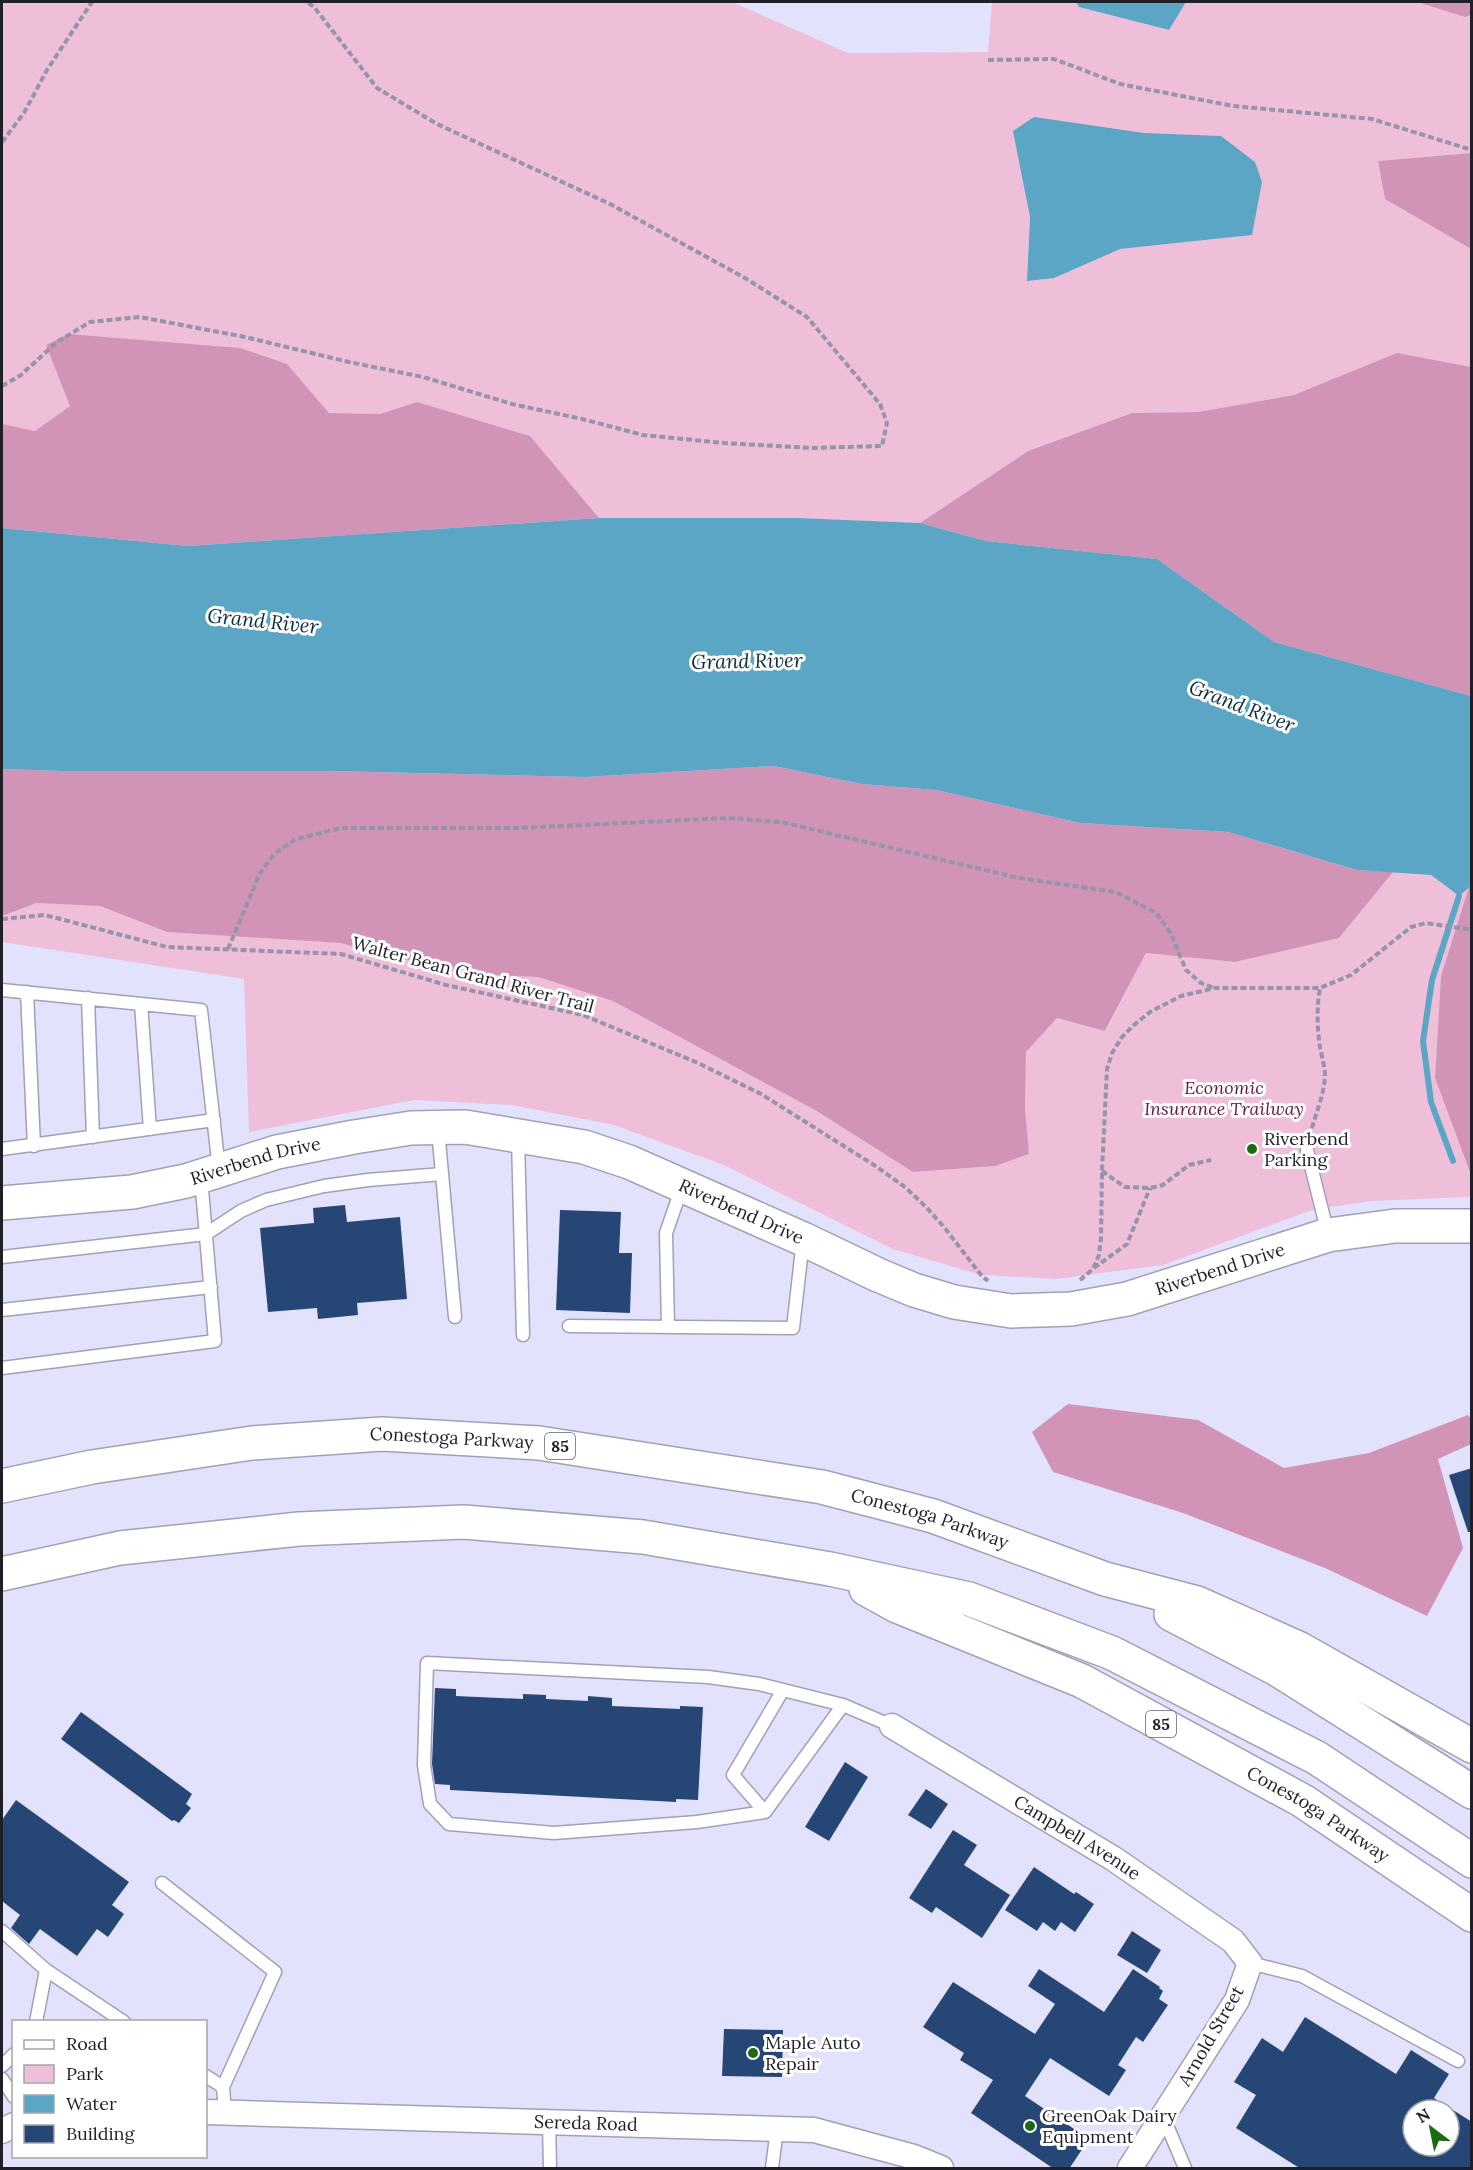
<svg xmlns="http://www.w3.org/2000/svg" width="1473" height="2170" font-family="Lora,serif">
  <rect width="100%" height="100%" fill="#e3e2fc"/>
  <!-- green -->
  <path fill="#efbed9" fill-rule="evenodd" d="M2 2H732L848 53 988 52 992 2H1076L1079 7 1168 30 1186 2H1417L1465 17 1471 15V153L1378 161 1385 199 1471 249V367L1397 354 1294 395 1198 412 1132 413 1028 451 920 523 798 518H599L530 436 417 402 380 414 329 413 287 364 47 345 70 406 35 431 2 424ZM1014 131 1220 136 1252 235 1120 249 1027 281 1030 217Z
    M1393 872 1431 875 1458 896 1469 887 1441 976 1435 1078 1471 1175V1197L1371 1201 1312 1210 1163 1265 1056 1279 981 1275 893 1249 724 1165 614 1125 512 1105 414 1100 249 1132 244 979 2 942V916L37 903 100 906 167 932 340 943 464 974 538 977 613 1001 815 1110 913 1172 995 1166 1029 1154 1025 1108 1026 1052 1057 1018 1106 1031 1146 953 1235 962 1339 938Z"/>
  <!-- forest -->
  <path fill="#d193b6" d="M1417 2H1471V15L1465 17Z
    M1471 153V249L1385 199 1378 161Z
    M68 334 240 348 287 364 329 413 380 414 417 402 530 436 599 518 188 546 2 528V424L35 431 70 406 46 345Z
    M1397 353 1471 367V696L1274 642 1157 559 986 541 920 523 1028 451 1132 413 1198 412 1294 395Z
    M774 766 861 784 936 790 1080 823 1228 832 1357 870 1393 872 1339 938 1235 962 1146 953 1105 1031 1057 1018 1026 1052 1025 1108 1029 1154 995 1166 913 1172 815 1110 613 1001 538 977 464 974 340 943 167 932 100 906 37 903 2 916V769L62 771H329L586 777Z
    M1471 886V1175L1435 1078 1441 976 1469 887Z
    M1068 1404 1198 1420 1284 1468 1369 1453 1468 1415 1471 1419V1444L1438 1459 1463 1548 1427 1616 1325 1568 1183 1513 1053 1472 1032 1432Z"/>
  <!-- water -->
  <path fill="#5ba5c5" d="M1076 2H1186L1169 30 1079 7Z
    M1034 117 1144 133 1221 136 1255 162 1262 182 1252 235 1120 249 1054 278 1027 281 1030 217 1013 131Z
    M599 518H798L920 523 986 541 1157 559 1274 642 1471 696V886L1459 896 1431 875 1357 870 1228 832 1080 823 936 790 861 784 774 766 586 777 329 771H62L2 769V528L188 546Z"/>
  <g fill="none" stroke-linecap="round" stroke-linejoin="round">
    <!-- stream -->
    <path stroke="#5ba5c5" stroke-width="6" d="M1453 1161 1431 1102 1423 1041 1432 980 1459 896"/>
  </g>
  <!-- building -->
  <path fill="#264675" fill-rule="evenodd" d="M345 1205 347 1222 400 1217 407 1299 357 1303 358 1315 318 1319 317 1308 268 1312 260 1228 314 1223 313 1208Z
    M560 1210 621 1212 619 1253H632L630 1313 556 1310Z
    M1472 1468V1532H1468L1449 1475Z
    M435 1688 456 1689V1696L523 1699V1694L546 1695V1699L588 1701V1696L612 1698V1706L680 1709V1706L703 1707 698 1800 676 1799V1802L450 1790V1785L435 1784 432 1764Z
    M81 1712 192 1794 186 1804 191 1808 179 1823 174 1820 172 1821 61 1739Z
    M845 1762 868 1777 829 1841 805 1827Z
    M926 1789 948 1804 931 1829 908 1815Z
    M16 1800 129 1882 112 1905 124 1914 108 1937 97 1929 77 1956 40 1929 29 1944 11 1928 20 1915 2 1901V1820Z
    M953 1830 977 1845 964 1865 1010 1895 982 1938 936 1907 932 1913 909 1898Z
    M1034 1867 1074 1894 1076 1892 1094 1904 1075 1932 1061 1922 1055 1931 1043 1922 1037 1931 1005 1910Z
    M1132 1931 1161 1950 1147 1973 1117 1955Z
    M1039 1969 1104 2012 1133 1969 1160 1987 1159 1988 1163 1991 1159 1999 1168 2005 1143 2042 1136 2037 1118 2065 1126 2070 1109 2096 1050 2058 1025 2096 1089 2139 1069 2169H1054L971 2113 993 2080 960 2060 964 2053 923 2027 953 1982 1035 2034 1055 2004 1028 1986Z
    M1305 2017 1396 2074 1411 2050 1449 2074 1434 2098 1472 2122V2169H1301L1236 2128 1256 2095 1234 2082 1262 2038 1283 2052ZM1413 2110H1449V2146H1413Z
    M724 2029 783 2030 782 2077 722 2076Z"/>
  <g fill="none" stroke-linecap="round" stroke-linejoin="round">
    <!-- lane casing -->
    <g stroke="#a1a0b8" stroke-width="15">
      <path id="lane" d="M2 990 201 1010 219 1169
        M27 992 34 1146
        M88 998 93 1137
        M141 1004 150 1129
        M438 1130 455 1317
        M518 1138 523 1335
        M2 1149 214 1120
        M1307 1150 1328 1234
        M2 1257 206 1234 241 1211 266 1200 324 1186 368 1180 442 1174
        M2 1310 211 1287
        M569 1326 793 1328 803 1240
        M668 1327 666 1233 682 1187
        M2 1368 215 1341 201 1178
        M843 1705 765 1812 697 1822 554 1833 449 1824 430 1804 424 1765 427 1663 708 1677 759 1684 843 1705 892 1726
        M765 1812 733 1775 783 1690
        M162 1883 275 1972 223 2087 225 2113
        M2 1931 46 1970 124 2022
        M1250 1963 1302 1976 1458 2061
        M36 2022 46 1970
        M2 2066 14 2054
        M206 2076 223 2087
        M2 2079 14 2097
        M1163 2116 1185 2168
        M549 2122 550 2168
        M772 2168 777 2129"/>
    </g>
    <!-- street casing -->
    <g stroke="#a1a0b8" stroke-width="27">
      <g id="street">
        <path id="s1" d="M892 1726 1114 1859 1233 1941 1250 1963 1237 2000 1130 2168"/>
        <path id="s2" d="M206 2112 814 2130 914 2157 941 2168"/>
        <path d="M2 2131 14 2125"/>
      </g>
    </g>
    <!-- secondary casing -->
    <g stroke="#a1a0b8" stroke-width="36">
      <g id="secondary">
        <path id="s3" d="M2 1203 132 1192 186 1181 277 1152 354 1137 411 1128 465 1127 584 1147 629 1162 803 1239 878 1275 914 1290 954 1302 1011 1311 1071 1309 1127 1299 1328 1235 1395 1226H1472"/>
      </g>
    </g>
    <!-- highway casing -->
    <g stroke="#a1a0b8" stroke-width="36">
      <g id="highway">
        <path id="s4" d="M2 1486 92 1467 252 1443 382 1434 539 1443 822 1487 933 1516 1105 1579 1197 1603 1298 1648 1472 1746"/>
        <path d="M2 1574 120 1548 299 1529 464 1522 643 1537 830 1569 969 1599 1112 1653 1317 1758 1472 1861"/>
        <path id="s5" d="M866 1589 897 1606 1082 1681 1303 1801 1472 1915"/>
        <path d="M1171 1614 1275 1668 1472 1792"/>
      </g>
    </g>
    <!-- path -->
    <path stroke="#9594a8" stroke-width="4" stroke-dasharray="6 3" stroke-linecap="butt" d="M988 60 1054 59 1120 84 1233 106 1372 119 1472 150
      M2 142 24 113 47 70 92 2
      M2 386 21 375 57 342 90 322 140 317 245 337 349 362 423 377 512 404 582 419 643 435 724 443 814 448 882 446 887 423 880 404 807 317 745 278 610 204 437 124 377 88 314 7 307 2
      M2 919 45 915 167 947 341 954 446 985 583 1015 698 1063 761 1094 874 1165 906 1188 926 1207 944 1227 981 1275 988 1281
      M228 949 260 873 274 854 296 839 341 828H518L729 818 781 822 1019 878 1116 892 1156 913 1170 932 1186 970 1201 983 1214 988
      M1310 1137C1314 1115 1325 1096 1325 1073 1324 1062 1320 1051 1319 1040 1317 1022 1317 1005 1320 988
      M1102 1171 1125 1187 1150 1188 1163 1185 1189 1165 1211 1160
      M1094 1268 1127 1244 1150 1188
      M1080 1280 1093 1269 1099 1255 1101 1239 1102 1171 1107 1069 1112 1053 1122 1037 1134 1025 1150 1012 1181 996 1215 988H1320L1351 975 1411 927 1426 923 1472 930"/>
    <!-- lane -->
    <use href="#lane" stroke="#fff" stroke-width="12"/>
    <!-- street -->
    <use href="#street" stroke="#fff" stroke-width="24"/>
    <!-- secondary -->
    <use href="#secondary" stroke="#fff" stroke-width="33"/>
    <!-- highway -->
    <use href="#highway" stroke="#fff" stroke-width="33"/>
  </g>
  <!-- markers -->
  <g fill="#1b6c11" stroke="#fff" stroke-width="2">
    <circle cx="1252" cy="1149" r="6"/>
    <circle cx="753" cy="2053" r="6"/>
    <circle cx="1030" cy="2126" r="6"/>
  </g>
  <g text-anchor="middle" stroke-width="6" stroke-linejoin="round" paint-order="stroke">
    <!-- shield labels -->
    <g fill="#fff" stroke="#626268" stroke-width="1.5">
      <rect x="545" y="1433" width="30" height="26" rx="4.5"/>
      <rect x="1146" y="1711" width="30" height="26" rx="4.5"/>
    </g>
    <g font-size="16" font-weight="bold" fill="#1f1f28">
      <text x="560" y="1452">85</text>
      <text x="1161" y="1730">85</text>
    </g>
    <!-- street labels -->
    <g font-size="18" fill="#1f1f28" stroke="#fff">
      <text transform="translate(473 975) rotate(15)" y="6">Walter Bean Grand River Trail</text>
      <text dy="6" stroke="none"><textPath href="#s3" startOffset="258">Riverbend Drive</textPath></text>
      <text dy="6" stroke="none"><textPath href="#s3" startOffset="762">Riverbend Drive</textPath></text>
      <text dy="6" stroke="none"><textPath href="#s3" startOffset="1266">Riverbend Drive</textPath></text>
      <text dy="6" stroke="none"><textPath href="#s4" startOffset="454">Conestoga Parkway</textPath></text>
      <text dy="6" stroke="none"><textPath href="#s4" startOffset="940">Conestoga Parkway</textPath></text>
      <text dy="6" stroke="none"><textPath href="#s5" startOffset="506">Conestoga Parkway</textPath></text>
      <text dy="6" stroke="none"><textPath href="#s1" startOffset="216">Campbell Avenue</textPath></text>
      <text transform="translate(1211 2036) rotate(-60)" y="6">Arnold Street</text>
      <text dy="6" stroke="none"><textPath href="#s2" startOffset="380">Sereda Road</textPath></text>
    </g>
    <!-- park labels -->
    <g font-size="18" font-style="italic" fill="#621949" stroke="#fff">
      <text x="1224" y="1094">Economic<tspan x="1224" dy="21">Insurance Trailway</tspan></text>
    </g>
    <!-- poi labels -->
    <g font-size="18" fill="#1f1f28" stroke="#fff" text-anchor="start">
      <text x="1264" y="1145">Riverbend<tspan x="1264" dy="21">Parking</tspan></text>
      <text x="765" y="2049">Maple Auto<tspan x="765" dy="21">Repair</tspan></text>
      <text x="1042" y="2122">GreenOak Dairy<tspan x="1042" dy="21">Equipment</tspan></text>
    </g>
    <!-- water labels -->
    <g font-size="20" font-style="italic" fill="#0c2f3d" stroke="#fff">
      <text transform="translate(263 621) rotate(6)" y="7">Grand River</text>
      <text transform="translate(747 661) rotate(-1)" y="7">Grand River</text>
      <text transform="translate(1242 706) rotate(21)" y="7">Grand River</text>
    </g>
  </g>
  <!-- border -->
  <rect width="1473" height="2170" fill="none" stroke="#1f1f28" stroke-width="6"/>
  <!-- legend -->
  <rect x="12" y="2020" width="195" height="138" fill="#ffffff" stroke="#a5a5a9" stroke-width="1.5"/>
  <rect x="24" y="2040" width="30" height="9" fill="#ffffff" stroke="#a5a5a9" stroke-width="1.5"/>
  <text x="66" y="2050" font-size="18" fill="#1f1f28">Road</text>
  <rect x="24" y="2065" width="30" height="18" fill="#efbed9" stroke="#a5a5a9" stroke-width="1.5"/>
  <text x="66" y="2080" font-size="18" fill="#1f1f28">Park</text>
  <rect x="24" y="2095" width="30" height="18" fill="#5ba5c5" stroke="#a5a5a9" stroke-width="1.5"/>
  <text x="66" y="2110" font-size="18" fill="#1f1f28">Water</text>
  <rect x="24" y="2125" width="30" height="18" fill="#264675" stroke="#a5a5a9" stroke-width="1.5"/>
  <text x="66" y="2140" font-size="18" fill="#1f1f28">Building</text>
  <!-- north arrow -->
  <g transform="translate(1431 2128) rotate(328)"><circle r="28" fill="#ffffff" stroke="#a5a5a9" stroke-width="1.5"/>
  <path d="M0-4.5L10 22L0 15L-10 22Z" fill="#1b6c11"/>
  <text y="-9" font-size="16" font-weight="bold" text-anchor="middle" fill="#1f1f28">N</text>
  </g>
</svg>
